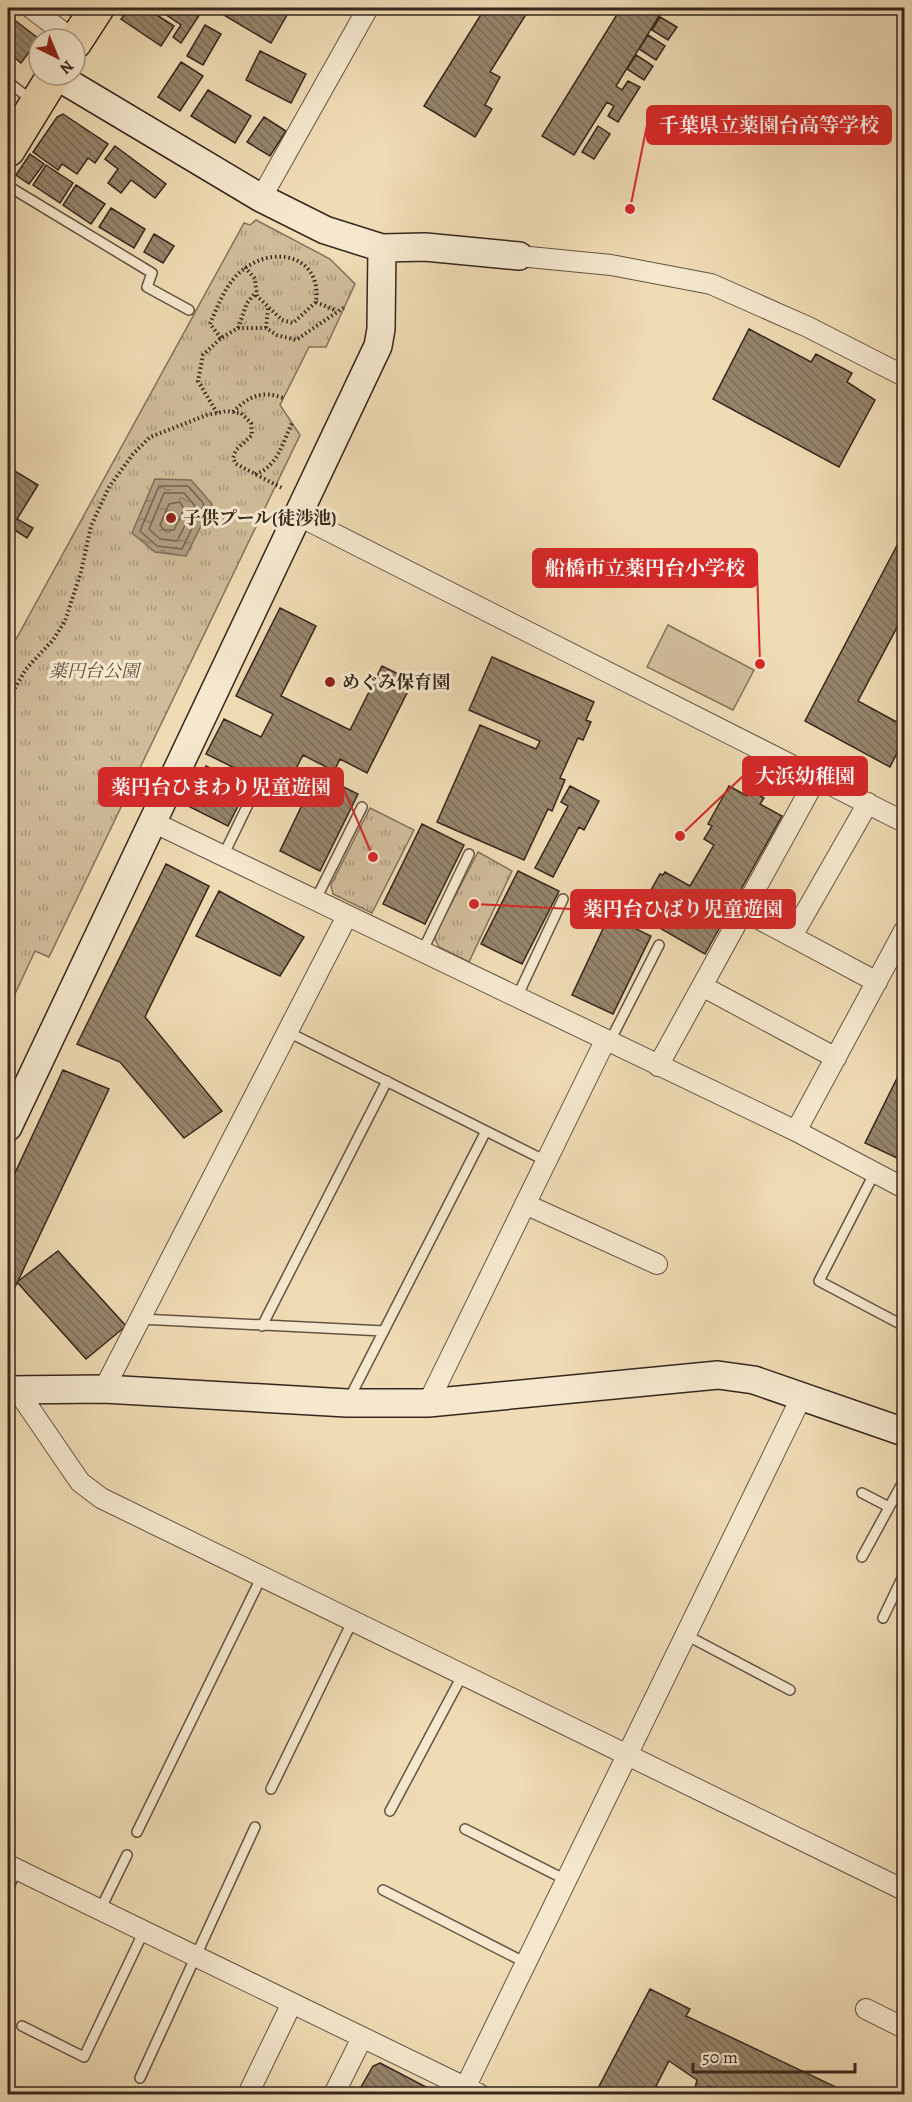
<svg xmlns="http://www.w3.org/2000/svg" width="912" height="2102" font-family="Alegreya,'Noto Serif JP',serif">
  <defs>
    <pattern id="park-tufts" width="24" height="20" patternUnits="userSpaceOnUse" patternTransform="scale(1.5)"><rect width="24" height="20" fill="#d0bc9a"/><path d="M3 7l-1-3M5 7V3M7 7l1-3M15 17l-1-3M17 17v-4M19 17l1-3" fill="none" stroke="#aa997d"/></pattern>
    <pattern id="water-ripples" width="26" height="14" patternUnits="userSpaceOnUse" patternTransform="scale(1.5)"><rect width="26" height="14" fill="#b09e81"/><path d="M2 4q2-2 4 0t4 0M15 11q2-2 4 0t4 0" fill="none" stroke="#908169"/></pattern>
    <pattern id="building-back-hatch" width="6" height="6" patternUnits="userSpaceOnUse" patternTransform="scale(1.5)"><rect width="6" height="6" fill="#96856c"/><path d="M-1 5l2 2M0 0l6 6M5-1l2 2" fill="none" stroke="#7b6d58"/></pattern>
  </defs>
  <rect width="100%" height="100%" fill="#efdbb4"/>
  <filter id="stains"><feTurbulence type="fractalNoise" baseFrequency=".00333" numOctaves="4"/><feColorMatrix values="0 0 0 0 .2 0 0 0 0 .09 0 0 0 0 .02 0 0 0 .5 -.17"/></filter>
  <radialGradient id="worn" r=".72"><stop offset=".6" stop-color="#630" stop-opacity="0"/><stop offset="1" stop-color="#630" stop-opacity=".3"/></radialGradient>
  <!-- park -->
  <path fill="url(#park-tufts)" stroke="#83725c" stroke-width="1.5" d="M256 220 330 259 355 284 326 347H309L280 405 300 435 49 957 35 951 8 1009V654L244 223 250 225Z
    M370 808 414 830 372 913 333 894 331 885Z
    M478 852 512 871 469 962 439 947 434 937Z"/>
  <!-- pitch -->
  <path fill="#d0bc9a" stroke="#83725c" stroke-width="1.5" d="M668 625 754 670 733 710 647 667Z"/>
  <!-- water -->
  <path fill="url(#water-ripples)" stroke="#7f6e59" stroke-width="1.5" d="M155 479 191 480 212 504 186 556 155 552 132 533Z"/>
  <g fill="none" stroke-linecap="round" stroke-linejoin="round">
    <!-- shore -->
    <path stroke="#736250" stroke-width="1.5" d="M159 486H188L204 504 182 549 157 546 140 531Z
      M164 493H184L195 506 177 541 160 539 149 529Z
      M180 502 184 509 174 530H164L160 525 169 504Z"/>
  </g>
  <!-- building -->
  <path fill="url(#building-back-hatch)" stroke="#36271e" stroke-width="1.5" d="M129 8H146L174 26 161 46 121 19Z
    M156 8H197L202 11 181 43 173 37 181 25Z
    M212 8H291L271 43Z
    M485 8H530L490 72 500 77 485 105 492 109 475 137 424 106Z
    M621 8H664L616 86 622 90 628 81 640 87 618 122 608 116 614 106 607 102 574 155 542 136Z
    M8 15 39 39 21 63 8 52Z
    M660 17 677 27 668 40 652 30Z
    M205 25 221 34 203 65 187 56Z
    M648 35 665 46 656 60 639 49Z
    M260 51 306 74 291 103 246 80Z
    M636 55 653 66 644 80 627 69Z
    M181 62 203 76 180 111 158 97Z
    M208 90 251 116 235 143 191 116Z
    M63 114 108 144 95 163 88 158 77 174 62 164 58 170 33 152 57 117Z
    M264 117 286 131 270 156 247 142Z
    M598 126 610 134 594 159 582 152Z
    M115 146 166 184 155 198 131 180 121 193 108 183 118 169 105 159Z
    M30 154 44 164 29 184 16 175Z
    M46 165 73 183 60 203 33 185Z
    M76 185 105 204 91 224 63 205Z
    M111 208 145 229 134 248 99 227Z
    M154 234 174 246 163 263 144 252Z
    M749 329 811 362 816 354 852 373 847 382 875 400 839 467 713 399Z
    M8 467 38 485 17 519 33 528 27 538 13 529 8 538Z
    M904 532V614L858 701 904 726V739L890 767 805 721Z
    M8 556 13 560 8 569Z
    M280 608 316 626 281 696 350 730 382 666 413 681 367 773 340 759 334 771 303 755 284 792 206 754 224 719 261 737 273 714 236 696Z
    M492 657 594 702 586 720 591 722 583 740 578 738 560 778 565 780 552 811 548 809 524 860 437 822 480 725 536 749 540 741 469 710Z
    M206 766 248 786 228 826 186 805Z
    M317 774 358 794 320 871 280 851Z
    M570 786 599 801 584 830 579 827 553 877 535 868 568 806 561 802Z
    M729 786 747 796 751 790 764 798 760 804 782 816 705 954 637 915 660 874 663 875 665 872 690 886 714 845 704 839 712 826 708 824Z
    M422 824 464 845 425 924 383 904Z
    M166 864 209 886 145 1017 222 1111 184 1138 120 1062 77 1044Z
    M518 871 559 891 522 964 481 944Z
    M219 891 304 937 280 976 196 936Z
    M609 916 651 936 613 1014 572 995Z
    M904 1064V1147L899 1159 865 1143Z
    M63 1070 109 1089 8 1302V1188Z
    M58 1251 126 1326 86 1359 17 1282Z
    M650 1989 690 2009 686 2016 838 2088 835 2094H726L709 2086 707 2094H699L694 2092 697 2080 669 2061 656 2086 670 2092V2094H595Z
    M380 2063 428 2088 425 2094H357L373 2066Z"/>
  <g fill="none" stroke-linecap="round" stroke-linejoin="round">
    <!-- lane casing -->
    <g stroke="#645444" stroke-width="12">
      <path id="lane" d="M8 82 33 101
        M8 186 152 273 147 287 189 310
        M223 856 255 790
        M315 901 362 807
        M422 952 469 854
        M517 997 563 899
        M288 1032 546 1161
        M609 1043 659 945
        M875 1172 819 1281 904 1326
        M140 1319 384 1331
        M262 1326 387 1081
        M349 1399 486 1131
        M862 1493 889 1507
        M862 1557 904 1480
        M883 1618 904 1574
        M686 1635 790 1690
        M271 1789 352 1622
        M390 1811 463 1674
        M465 1829 566 1880
        M137 1832 261 1578
        M8 1889 17 1869
        M383 1890 526 1963
        M100 1910 127 1855
        M22 2026 84 2057 144 1931
        M140 2078 255 1827"/>
    </g>
    <!-- street casing -->
    <g stroke="#645444" stroke-width="22">
      <path id="street" d="M31 8 72 39
        M261 198 368 8
        M519 256 611 265 711 284 808 327 904 376
        M299 516 904 822
        M153 822 796 1131 904 1188
        M744 911 877 982
        M792 936 868 803
        M702 986 836 1058
        M658 1066 817 777
        M796 1131 904 931
        M525 1204 657 1264
        M104 1389 347 916
        M17 1390 80 1482 101 1498 904 1890
        M428 1403 605 1041
        M8 1865 479 2094
        M866 2009 904 2028
        M465 2088 802 1396
        M248 2094 292 2003
        M334 2094 362 2038"/>
    </g>
    <!-- secondary casing -->
    <g stroke="#36271e" stroke-width="30">
      <path id="secondary" d="M55 75 261 198 325 230 382 248 425 247 519 256
        M8 1127 378 346 381 329 382 248
        M8 1390 104 1389 347 1403H428L718 1375 754 1380 904 1432"/>
    </g>
    <!-- highway casing -->
    <g stroke="#36271e" stroke-width="36">
      <path id="highway" d="M75 42 97 8
        M8 150 54 75"/>
    </g>
    <!-- path -->
    <path stroke="#36271e" stroke-width="4" stroke-dasharray="1.5 3" stroke-linecap="butt" d="M316 302 337 311
      M238 328 247 303 256 292
      M266 328 268 308
      M221 338 210 324C218 305 227 281 244 269 275 245 322 256 316 302L293 323 282 320 257 296 255 279 245 267
      M233 412C249 396 262 390 283 398
      M217 413 198 381 203 355 221 338 238 328H266L277 335 296 340 346 306
      M255 474C277 468 283 442 292 423
      M8 700 26 669 53 640 65 621 81 572 91 526 109 487 133 454 150 437 207 415 227 411 241 413 251 423 252 435 236 450 233 458 236 464 284 489"/>
    <!-- lane -->
    <use href="#lane" stroke="#f5e8ce" stroke-width="9"/>
    <!-- street -->
    <use href="#street" stroke="#f5e8ce" stroke-width="20"/>
    <!-- secondary -->
    <use href="#secondary" stroke="#f5e8ce" stroke-width="27"/>
    <!-- highway -->
    <use href="#highway" stroke="#efdbb4" stroke-width="33"/>
  </g>
  <!-- markers -->
  <g fill="#8f2418" stroke="#f5e8ce" stroke-width="2">
    <circle cx="171" cy="518" r="6"/>
    <circle cx="330" cy="682" r="6"/>
  </g>
  <g text-anchor="middle" stroke-width="6" stroke-linejoin="round" paint-order="stroke">
    <!-- poi labels -->
    <g font-size="18" font-weight="bold" fill="#36271e" stroke="#f5e8ce" text-anchor="start">
      <text x="183" y="524">子供プール(徒渉池)</text>
      <text x="342" y="688">めぐみ保育園</text>
    </g>
    <!-- park labels -->
    <g font-size="18" font-style="italic" fill="#5c4c3d" stroke="#f5e8ce">
      <text x="94" y="677">薬円台公園</text>
    </g>
  </g>
  <!-- callouts -->
  <path fill="none" stroke="#d62828" stroke-width="2" d="M630 209L647 125M760 664L757 568M680 836L743 776M373 857L343 787M474 904L571 909"/>
  <g fill="#d62828" stroke="#f5e8ce" stroke-width="2">
    <circle cx="630" cy="209" r="6"/>
    <circle cx="760" cy="664" r="6"/>
    <circle cx="680" cy="836" r="6"/>
    <circle cx="373" cy="857" r="6"/>
    <circle cx="474" cy="904" r="6"/>
  </g>
  <g fill="#d62828" stroke="#d62828" stroke-width="2">
    <rect x="647" y="106" width="244" height="38" rx="6"/>
    <rect x="533" y="549" width="224" height="38" rx="6"/>
    <rect x="743" y="757" width="124" height="38" rx="6"/>
    <rect x="99" y="768" width="244" height="38" rx="6"/>
    <rect x="571" y="890" width="224" height="38" rx="6"/>
  </g>
  <g font-size="20" text-anchor="middle" font-weight="bold" fill="#fff">
    <text x="769" y="132">千葉県立薬園台高等学校</text>
    <text x="645" y="575">船橋市立薬円台小学校</text>
    <text x="805" y="783">大浜幼稚園</text>
    <text x="221" y="794">薬円台ひまわり児童遊園</text>
    <text x="683" y="916">薬円台ひばり児童遊園</text>
  </g>
  <!-- margin -->
  <rect width="912" height="2102" fill="none" stroke="#efdbb4" stroke-width="30"/>
  <rect x="9" y="9" width="894" height="2084" fill="none" stroke="#36271e" stroke-width="3"/>
  <rect x="15" y="15" width="882" height="2072" fill="none" stroke="#36271e" stroke-width="1.5"/>
  <!-- north arrow -->
  <g transform="translate(57 57) rotate(137)"><circle r="28" fill="#f5e8ce" stroke="#a99b88" stroke-width="1.5"/>
  <path d="M0-4.5L10 22L0 15L-10 22Z" fill="#8f2418"/>
  <text y="-9" font-size="16" font-weight="bold" text-anchor="middle" fill="#36271e">N</text>
  </g>
  <!-- scale -->
  <path d="M693 2063v9h162v-9" fill="none" stroke="#36271e" stroke-width="3"/>
  <text x="702" y="2063" font-size="18" fill="#36271e" stroke="#f5e8ce" stroke-width="4.5" paint-order="stroke">50 m</text>
  <rect width="100%" height="100%" filter="url(#stains)"/>
  <rect width="100%" height="100%" fill="url(#worn)"/>
</svg>
